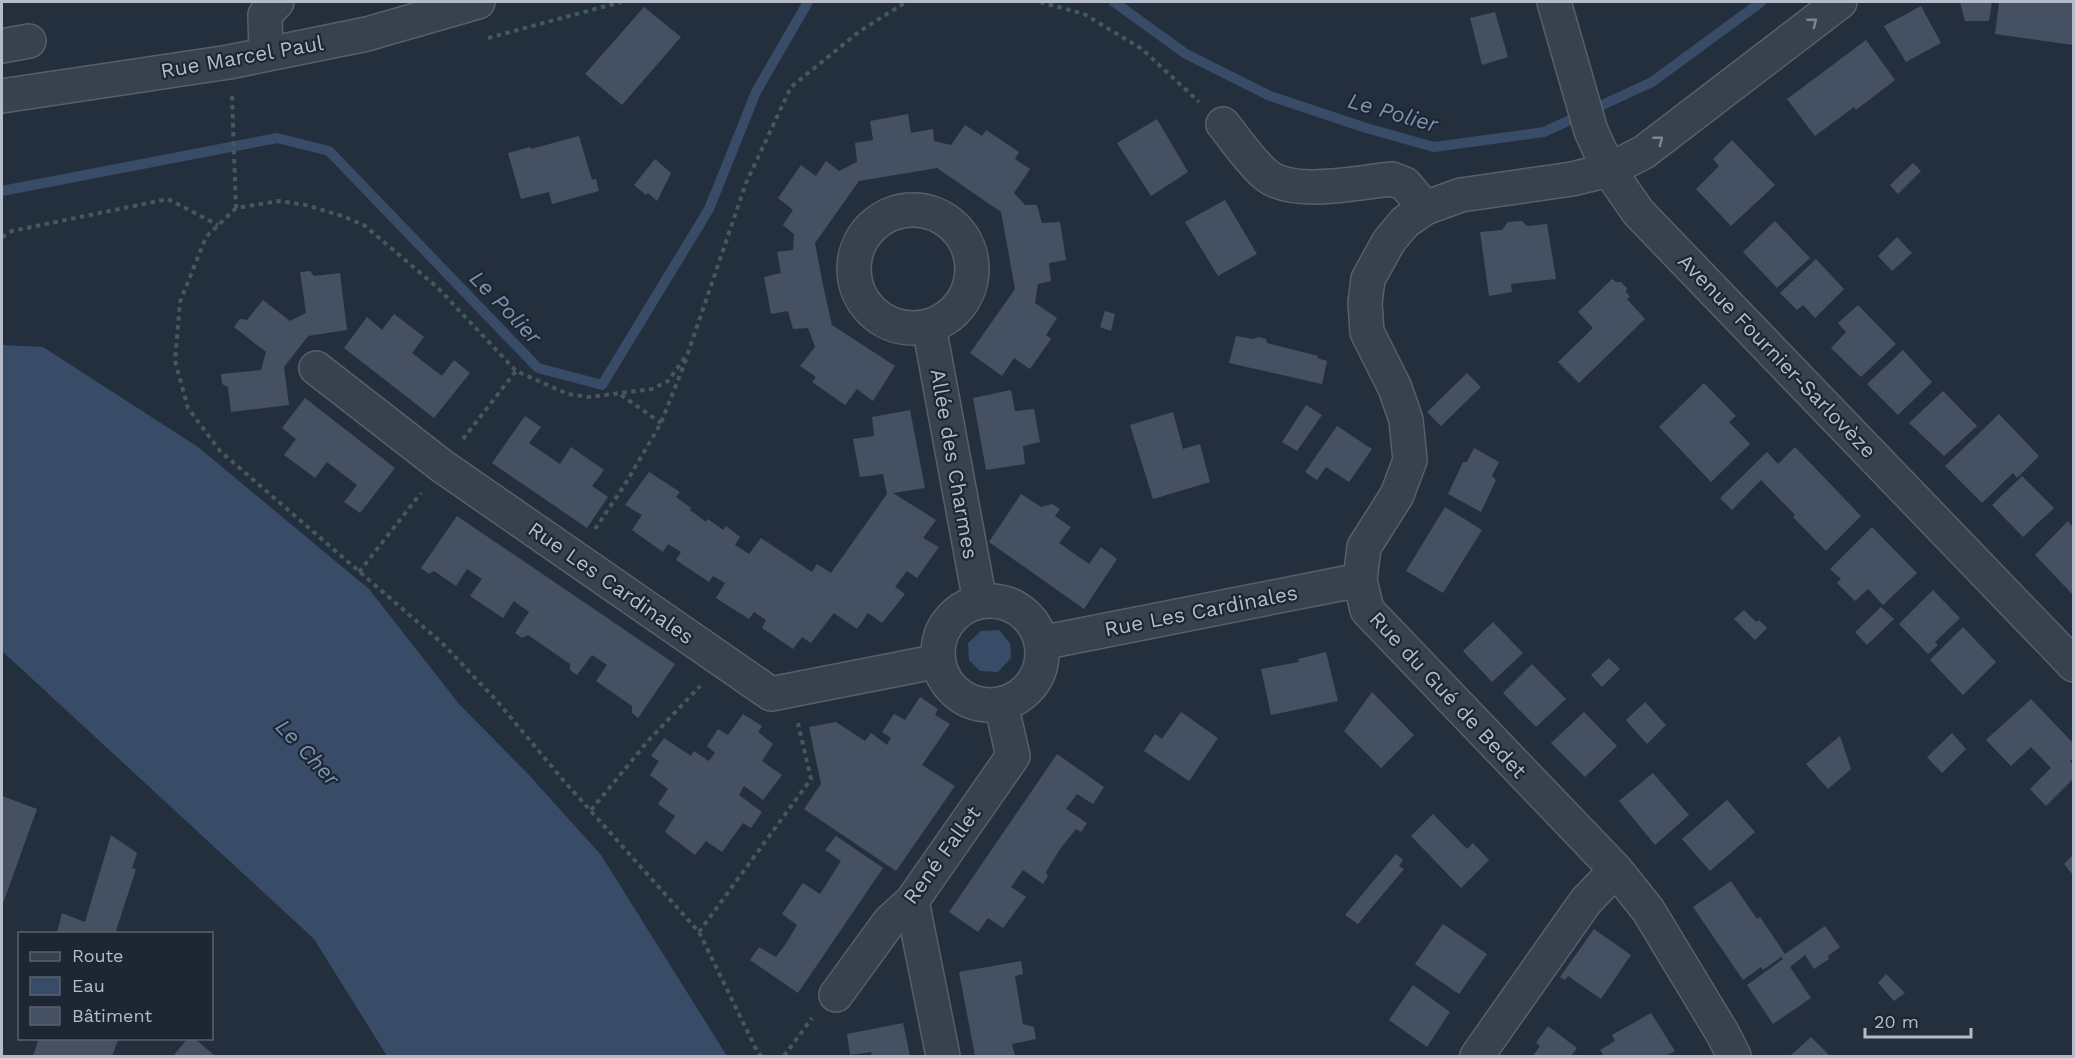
<svg xmlns="http://www.w3.org/2000/svg" width="2075" height="1058" font-family="'Work Sans',sans-serif">
  <rect width="100%" height="100%" fill="#242f3e"/>
  <!-- water -->
  <path fill="#394c67" d="M2 345 43 347 198 447 369 589 459 704 528 774 601 855 727 1056H387L314 939 2 651Z
    M999 630 1010 643 1011 658 998 672 980 671 969 660 968 643 981 631Z"/>
  <g fill="none" stroke-linecap="round" stroke-linejoin="round">
    <!-- stream -->
    <path stroke="#394c67" stroke-width="10" d="M1114 2 1186 54 1270 96 1366 128 1434 147 1544 132 1652 82 1761 2
      M2 191 277 138 329 151 538 368 602 385 709 209 756 92 808 2"/>
  </g>
  <!-- building -->
  <path fill="#455162" d="M1960 2H1992L1989 21H1965Z
    M1999 2H2073V45L1995 34Z
    M1921 6 1941 43 1906 62 1884 26Z
    M644 7 681 37 622 105 585 74Z
    M1495 12 1508 57 1482 65 1470 18Z
    M1866 40 1895 80 1856 110 1854 107 1815 136 1787 99Z
    M908 114 911 133 933 129 934 141 951 145 965 125 982 136 986 130 1019 152 1015 159 1030 169 1014 193 1025 205H1037L1042 223 1060 222 1066 260 1049 263 1051 281 1038 284 1035 303 1057 318 1046 335 1051 339 1030 369 1014 358 1002 376 970 353 1015 289 1001 212 937 168 859 181 815 243 823 285 832 325 895 366 873 401 857 389 845 405 812 382 816 377 800 366 815 347 808 328 793 329 788 311 771 314 764 277 781 273 777 252 793 250 794 234 783 225 793 210 778 198 801 165 816 176 826 161 839 171 857 162 855 143 873 140 870 121Z
    M1157 119 1188 172 1151 196 1117 143Z
    M579 136 592 180 596 179 599 191 552 204 549 192 521 199 508 153 530 147 531 149Z
    M1732 140 1775 185 1731 226 1696 189 1719 166 1713 159Z
    M655 159 671 173 657 201 648 193 646 195 634 185Z
    M1913 163 1921 171 1898 194 1890 185Z
    M1225 200 1257 254 1218 276 1185 222Z
    M1522 221 1527 226 1547 224 1556 279 1511 284 1512 292 1489 296 1480 232 1502 230 1508 222Z
    M1775 221 1810 258 1777 288 1743 252Z
    M1897 237 1912 253 1892 271 1878 256Z
    M1816 259 1844 289 1815 318 1803 305 1797 310 1780 293Z
    M310 271 314 276 340 273 347 330 308 336 284 367 289 405 231 412 228 387 222 384 221 374 261 370 266 352 234 327 240 319 247 320 263 300 290 321 306 313 300 272Z
    M1612 279 1616 282H1621L1627 288 1626 292 1630 297 1627 299 1645 319 1579 383 1558 362 1593 328 1578 312Z
    M1858 305 1896 344 1861 377 1831 348 1846 332 1838 323Z
    M1105 311 1115 314 1111 331 1100 327Z
    M394 314 424 337 412 353 442 376 454 360 470 373 434 418 344 348 367 317 382 330Z
    M1236 336 1253 339 1259 337 1266 339 1267 343 1318 356 1317 358 1327 361 1322 384 1229 363Z
    M1903 350 1932 382 1898 415 1867 384Z
    M1467 373 1481 387 1441 426 1427 412Z
    M1704 383 1736 416 1729 422 1750 444 1711 482 1659 427Z
    M1011 390 1015 411 1034 409 1040 442 1023 446 1025 464 986 470 973 398Z
    M1943 391 1977 426 1944 456 1909 423Z
    M305 398 395 468 360 513 344 502 357 485 327 462 315 478 284 455 296 439 282 428Z
    M1306 405 1322 415 1297 451 1282 442Z
    M910 410 925 488 893 493 936 520 923 538 939 547 917 578 907 571 895 587 905 594 882 623 868 613 857 629 834 613 811 643 802 637 793 649 762 628 766 620 754 612 749 619 716 598 725 583 713 576 709 582 676 560 681 552 668 544 663 552 632 530 642 515 625 505 649 472 680 492 676 497 691 508 690 510 706 522 708 519 723 530 726 526 740 537 735 545 749 554 761 538 812 572 817 564 831 573 887 494 883 474 860 477 853 439 874 436 872 417Z
    M1173 412 1183 449 1200 444 1210 482 1153 499 1130 425Z
    M1999 414 2039 456 2017 478 2013 473 1982 503 1945 466Z
    M525 416 541 427 529 443 560 464 571 447 604 470 592 486 608 497 587 528 492 463Z
    M1337 426 1372 449 1349 482 1326 467 1317 480 1305 472Z
    M1795 447 1861 516 1826 551 1793 517 1795 515 1761 480 1732 510 1720 498 1767 452 1778 464Z
    M1474 448 1499 462 1492 476 1496 480 1481 512 1448 494 1463 462H1467Z
    M2022 476 2054 508 2023 537 1992 505Z
    M1021 494 1041 507 1052 504 1060 509 1055 516 1071 527 1059 543 1089 564 1101 547 1117 559 1084 609 989 542Z
    M1445 507 1482 530 1443 593 1406 571Z
    M457 516 675 664 638 718 632 713V706L596 681 607 665 592 655 577 675 570 670V664L528 635 522 638 515 633 529 612 514 601 503 618 470 596 482 579 467 569 456 586 434 571 429 574 421 568Z
    M2068 521 2073 527V595L2035 555Z
    M1872 527 1917 573 1883 605 1868 589 1855 601 1837 583 1841 579 1830 569Z
    M1933 590 1960 618 1935 642 1938 645 1928 654 1899 624Z
    M1881 607 1894 619 1867 645 1855 632Z
    M1744 610 1756 622 1759 620 1767 628 1755 640 1734 619Z
    M1493 622 1523 653 1492 682 1463 651Z
    M1963 627 1996 662 1963 695 1930 660Z
    M1326 652 1338 701 1271 715 1261 669 1299 662 1298 659Z
    M1609 658 1620 669 1602 687 1591 675Z
    M1532 664 1566 699 1536 727 1503 693Z
    M1372 692 1414 735 1381 768 1344 731Z
    M920 697 938 709 935 715 950 724 922 765 955 786 896 871 804 809 821 784 809 727 836 722 865 741 871 733 887 745 891 738 882 732 894 714 905 720Z
    M2031 699 2073 743V758L2070 761 2073 764V779L2046 806 2030 789 2051 768 2031 747 2011 766 1986 740Z
    M1645 702 1666 725 1647 744 1626 720Z
    M1181 712 1218 738 1189 781 1144 751 1155 734 1162 739Z
    M1584 712 1617 746 1585 777 1551 743Z
    M743 714 762 726 758 732 773 744 762 761 782 775 763 800 744 786 739 795 762 812 751 828 743 823 722 852 706 841 695 855 665 832 675 816 658 804 668 789 650 775 659 761 651 756 664 738 691 756 694 751 709 761 715 753 707 746 718 729 728 735Z
    M1952 733 1966 749 1942 773 1927 757Z
    M1840 736 1851 769 1828 789 1806 764Z
    M1057 754 1104 787 1093 804 1077 794 1066 809 1087 823 1081 832 1076 829 1060 849 1046 872 1048 876 1043 884 1023 870 1011 887 1026 897 1003 928 988 918 978 932 949 912Z
    M1653 773 1689 815 1655 845 1619 801Z
    M2 796 37 809 2 906Z
    M1727 800 1755 832 1710 871 1682 839Z
    M1433 814 1467 849 1473 843 1489 860 1461 888 1411 836Z
    M111 835 137 853 132 868 136 869 116 931 121 933H57L62 913 85 922Z
    M836 836 883 868 798 993 750 960 759 947 776 957 787 942 797 925 782 914 803 883 820 894 841 861 825 850Z
    M1396 854 1403 860 1399 866 1404 869 1358 924 1345 915Z
    M2073 855V875L2064 864Z
    M1731 881 1757 919 1760 917 1785 954 1825 926 1840 947 1828 956 1829 959 1814 969 1805 955 1790 967 1811 998 1773 1024 1747 985 1783 959 1781 957 1763 970 1761 967 1743 980 1693 907Z
    M1443 924 1487 954 1459 994 1415 964Z
    M1594 929 1631 955 1601 999 1568 976 1565 980 1560 977Z
    M1021 961 1023 974 1015 976 1023 1024 1034 1027 1036 1039 1012 1044 1015 1056H975L959 972Z
    M1886 974 1905 993 1894 1001 1878 983Z
    M1413 985 1450 1012 1427 1047 1389 1020Z
    M1651 1013 1675 1051 1665 1056H1604L1600 1050 1615 1041 1612 1035Z
    M903 1023 910 1056H872L871 1052 850 1055 847 1034Z
    M1548 1026 1577 1048 1571 1056H1533L1540 1046 1536 1043Z
    M1811 1037 1830 1056H1790Z
    M39 1038H115L118 1040 112 1056H33Z
    M188 1038H194L215 1056H173Z"/>
  <g fill="none" stroke-linecap="round" stroke-linejoin="round">
    <!-- minor casing -->
    <g stroke="#565f6c" stroke-width="36">
      <path id="minor" d="M1554 2 1591 131 1609 170 1638 212 2074 665
        M2 46 29 41
        M266 54 265 15 277 2
        M2 96 229 62 367 34 478 2
        M1223 124C1236 140 1249 160 1265 174 1292 198 1358 182 1392 179L1405 184 1425 208
        M854 269a59 59 0 1 1 118 0a59 59 0 1 1-118 0Z
        M929 326 980 602
        M316 368 442 466 771 694 939 661
        M938 653a52 52 0 1 1 104 0a52 52 0 1 1-104 0Z
        M1041 643 1360 580
        M912 901 943 1056
        M836 995 889 922 912 901 1013 756 1001 704
        M1477 1056 1586 901 1616 870
        M1734 1056 1723 1034 1648 910 1616 870 1367 610 1360 580 1364 547 1397 495 1410 460 1406 420 1395 388 1367 332 1365 303 1368 279 1389 241 1405 222 1425 208 1461 195 1572 179 1609 170 1644 152 1840 2"/>
    </g>
    <!-- path -->
    <path stroke="#44595c" stroke-width="4" stroke-dasharray="4.5 4.5" stroke-linecap="butt" d="M1040 2 1084 14 1142 49 1199 102
      M488 38 621 2
      M232 96 236 208 279 201 306 205 342 216 364 225 438 288 516 371 568 394 589 397 652 389 668 381 688 353 746 183 791 87 860 31 906 2
      M236 208 206 237 180 302 175 361 188 408 220 451 443 644 497 701 563 780 699 932 757 1051 761 1056
      M2 237 12 231 168 199 218 225
      M621 395 661 423
      M463 439 516 371
      M595 529 624 486 661 423 687 357
      M359 572 421 493
      M591 810 648 741 700 686
      M699 932 811 779 798 723
      M784 1056 812 1018"/>
    <!-- minor -->
    <use href="#minor" stroke="#38414e" stroke-width="33"/>
  </g>
  <!-- one-way arrows -->
  <defs><path id="oneway-chevron" d="M-2-3.5L2.5 0L-2 3.5" fill="none" stroke-width="1.6" stroke-linecap="round" stroke-linejoin="round" transform="scale(1.5)"/></defs>
  <g stroke="#7c8592">
    <use href="#oneway-chevron" transform="translate(1813 22) rotate(-38)"/>
    <use href="#oneway-chevron" transform="translate(1659 140) rotate(-38)"/>
  </g>
  <g text-anchor="middle" stroke-width="4.5" stroke-linejoin="round" paint-order="stroke">
    <!-- street labels -->
    <g font-size="21" fill="#b4bcc9" stroke="#1d2633">
      <text transform="translate(242 57) rotate(-10)" y="7">Rue Marcel Paul</text>
      <text transform="translate(1777 356) rotate(46)" y="7">Avenue Fournier-Sarlovèze</text>
      <text transform="translate(954 464) rotate(80)" y="7">Allée des Charmes</text>
      <text transform="translate(611 583) rotate(35)" y="7">Rue Les Cardinales</text>
      <text transform="translate(1201 611) rotate(-11)" y="7">Rue Les Cardinales</text>
      <text transform="translate(1448 695) rotate(47)" y="7">Rue du Gué de Bedet</text>
      <text transform="translate(942 855) rotate(-54)" y="7">René Fallet</text>
    </g>
    <!-- water labels -->
    <g font-size="22" font-style="italic" fill="#7c92b1" stroke="#1d2633">
      <text transform="translate(1393 112) rotate(16)" y="8">Le Polier</text>
      <text transform="translate(506 307) rotate(46)" y="8">Le Polier</text>
      <text transform="translate(308 752) rotate(47)" y="8">Le Cher</text>
    </g>
  </g>
  <!-- border -->
  <rect width="2075" height="1058" fill="none" stroke="#b4bcc9" stroke-width="6"/>
  <!-- legend -->
  <rect x="18" y="932" width="195" height="108" fill="#1d2633" stroke="#59626f" stroke-width="1.5"/>
  <rect x="30" y="952" width="30" height="9" fill="#38414e" stroke="#59626f" stroke-width="1.5"/>
  <text x="72" y="962" font-size="18" fill="#b4bcc9">Route</text>
  <rect x="30" y="977" width="30" height="18" fill="#394c67" stroke="#59626f" stroke-width="1.5"/>
  <text x="72" y="992" font-size="18" fill="#b4bcc9">Eau</text>
  <rect x="30" y="1007" width="30" height="18" fill="#455162" stroke="#59626f" stroke-width="1.5"/>
  <text x="72" y="1022" font-size="18" fill="#b4bcc9">Bâtiment</text>
  <!-- scale -->
  <path d="M1865 1028v9h106v-9" fill="none" stroke="#b4bcc9" stroke-width="3"/>
  <text x="1874" y="1028" font-size="18" fill="#b4bcc9" stroke="#1d2633" stroke-width="4.5" paint-order="stroke">20 m</text>
</svg>
